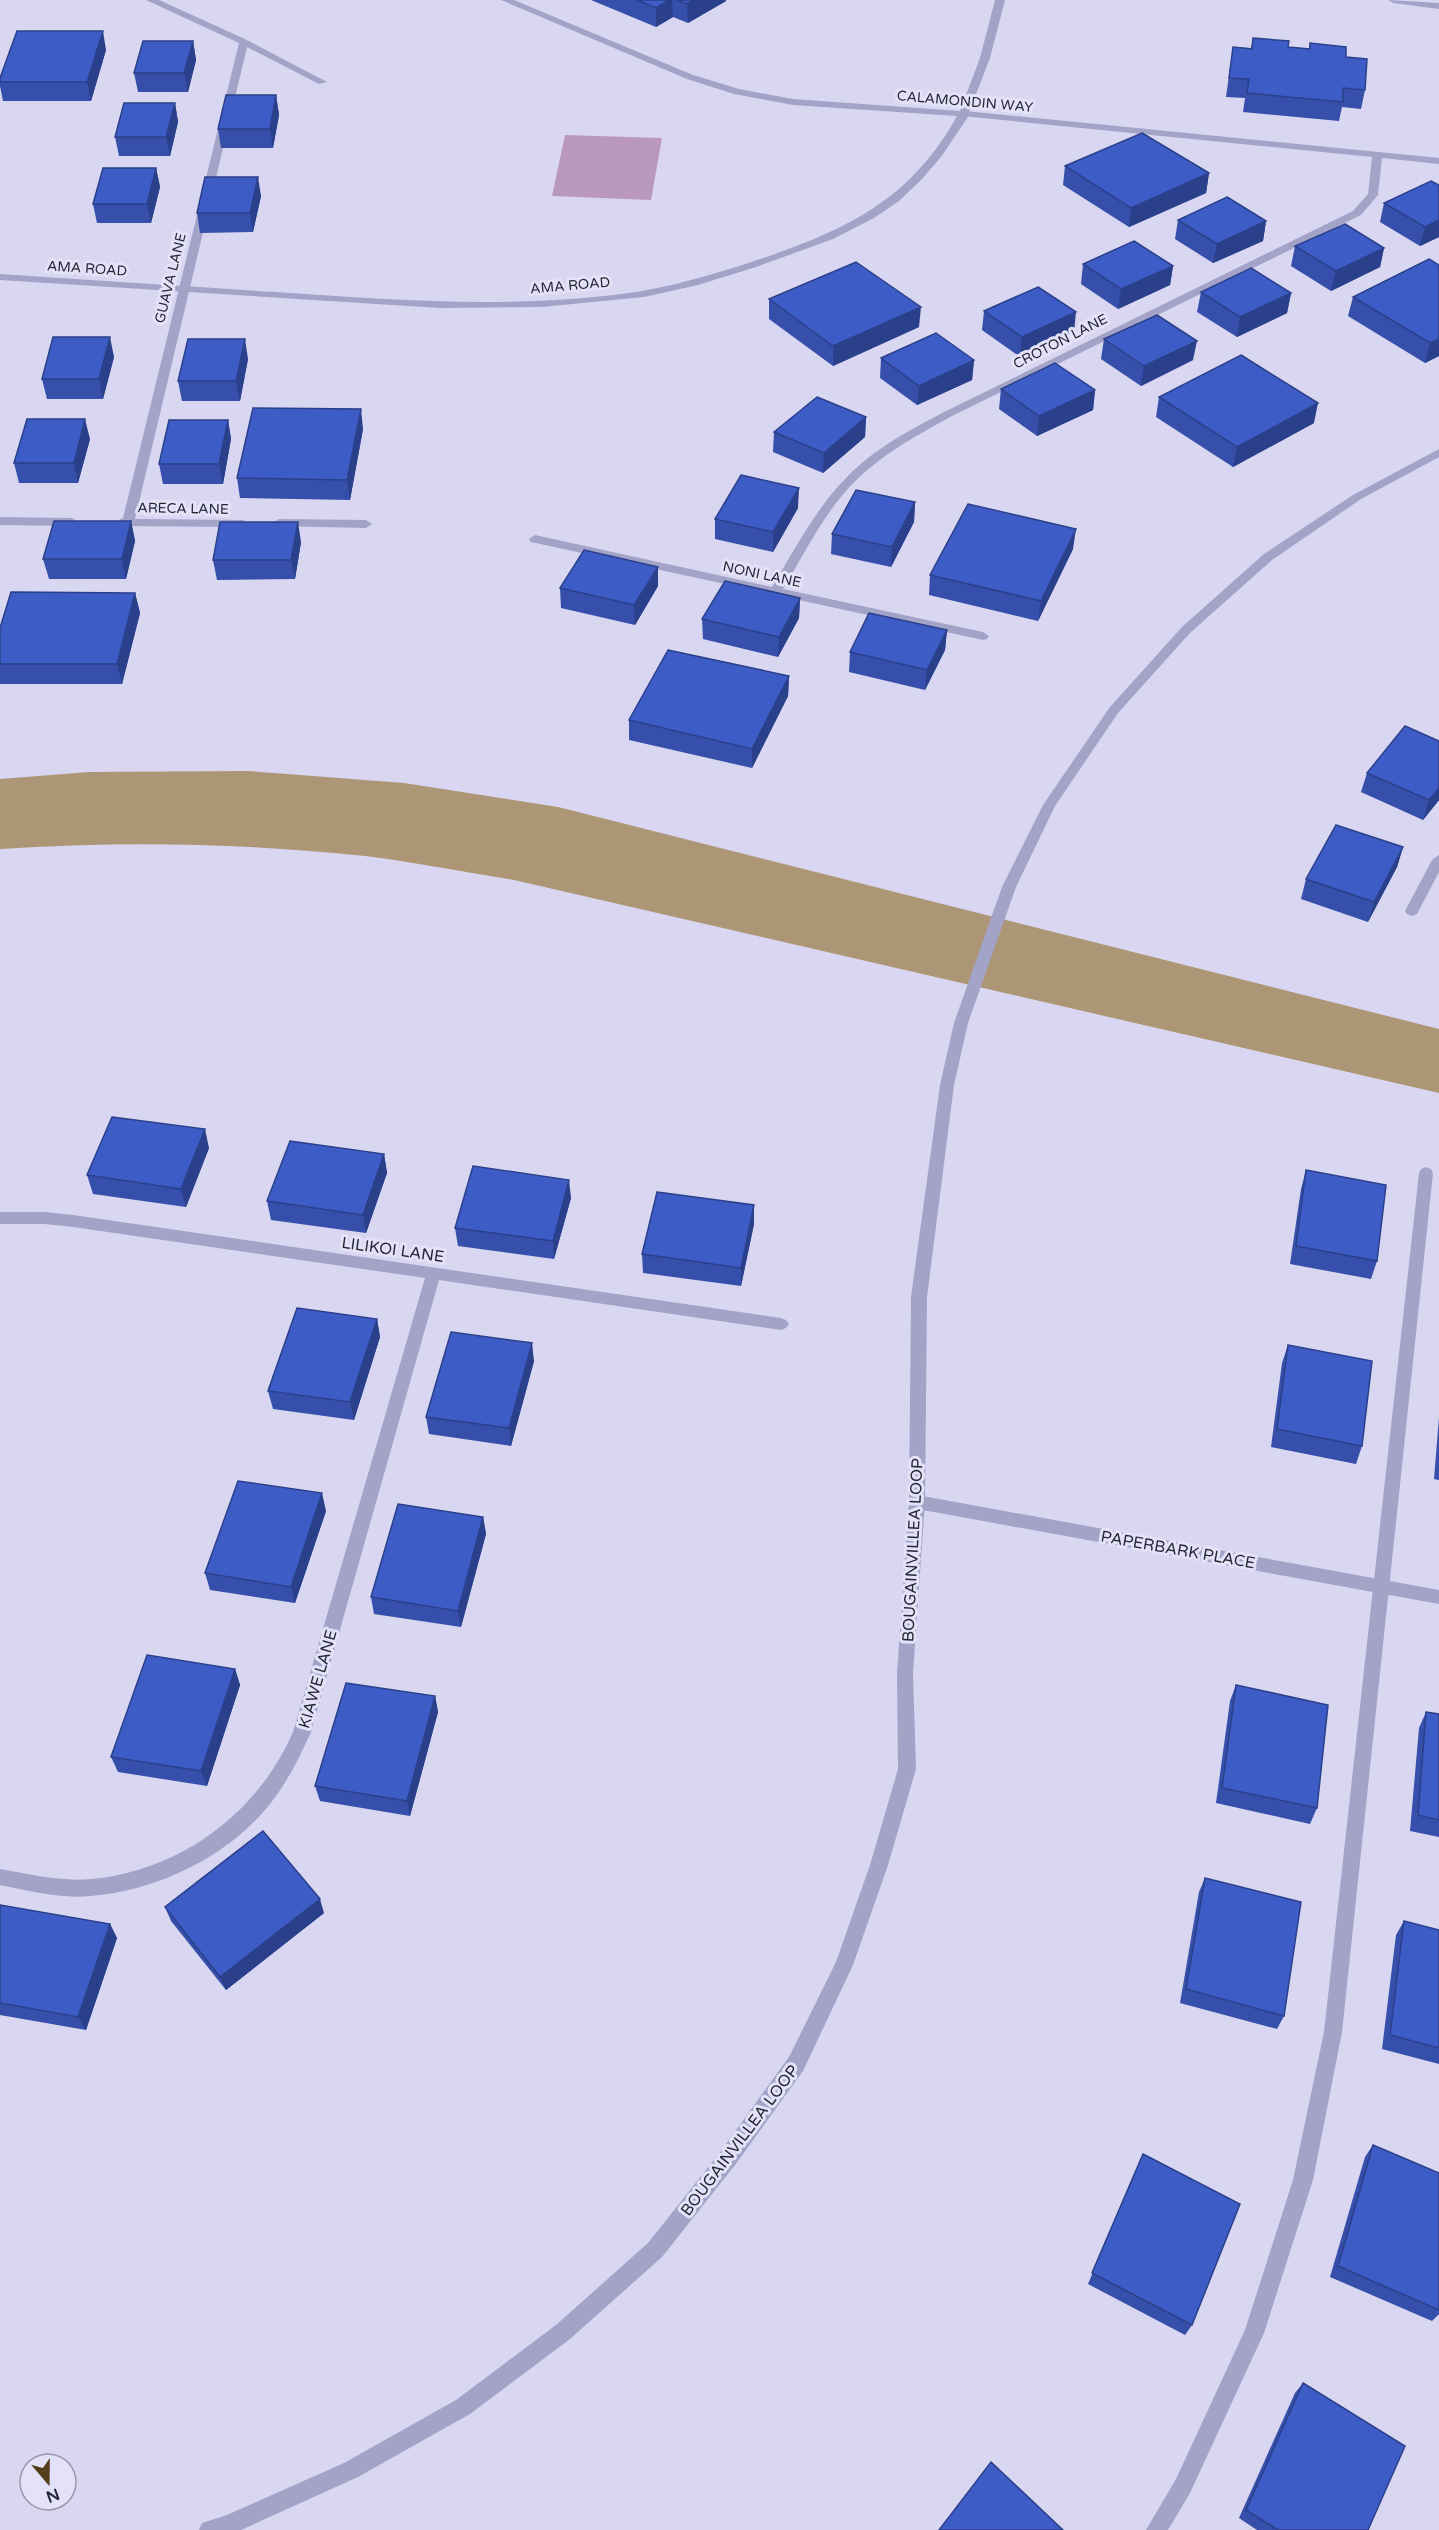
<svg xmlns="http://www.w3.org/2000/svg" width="1439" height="2530" font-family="'Varela Round',sans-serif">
  <rect width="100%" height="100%" fill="#d8d6f0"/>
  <!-- green -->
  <path fill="#ba97bf" d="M565 135 662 138 651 200 552 196Z"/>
  <!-- water -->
  <path fill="#ad9675" d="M248 771 404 783 558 807 1439 1029V1093L514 880C464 872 414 862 365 856 244 843 121 841 0 849V779L89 772Z"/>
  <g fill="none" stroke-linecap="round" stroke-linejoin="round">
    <!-- service -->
    <path fill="#a3a3c8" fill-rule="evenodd" d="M146 0H159L247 40 327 82 319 84 247 47 135 519 244 520 246 523 240 527 120 526 114 522 123 518 239 43Z
      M965 111 1439 158V164L1382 158 1378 195 1361 215 950 417C912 438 874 459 845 492 820 521 803 556 783 589L983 632 989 636 987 639 983 640 531 542 529 539 535 535 772 587C795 549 816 508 847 477 874 449 908 431 942 413L1353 211 1368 194 1372 157 962 116 960 114Z
      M0 517 72 518 78 522 72 526 0 525Z
      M279 519 366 520 372 524 366 528 275 526 273 523Z
      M1439 855V872L1417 914 1412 916 1407 914 1405 911 1432 860Z
      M1426 1167 1431 1169 1433 1173 1342 2032 1313 2180 1264 2333 1190 2493 1168 2530H1146L1176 2479 1245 2330 1293 2180 1324 2032 1419 1173 1421 1169Z
      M0 1212H44L73 1215 781 1318 786 1320 789 1324 786 1328 781 1330 439 1280 311 1732C300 1756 289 1779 273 1800 232 1855 158 1891 91 1896 61 1899 30 1891 0 1885V1869C30 1874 61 1882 91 1879 180 1871 258 1813 293 1732L425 1278 73 1227 44 1224H0Z"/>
    <!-- minor -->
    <path fill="#a3a3c8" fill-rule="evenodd" d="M501 0H514L693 75 739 89 793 99 960 111 980 58 995 0H1005L990 58 969 112 970 114 941 157 922 179 899 201 874 218 833 239 756 267 698 285 644 297 542 307 440 308 0 280V274C92 280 183 286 275 292 397 300 520 310 642 291 687 283 731 269 775 254 856 225 913 195 957 116L793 105 734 94 687 79Z
      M917 1495 1439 1590V1604L917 1509 911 1507 909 1502 911 1497Z"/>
    <!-- tertiary -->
    <path fill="#a3a3c8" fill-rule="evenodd" d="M1388 0 1439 3V9L1393 3Z
      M1439 449V457L1361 499 1272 560 1190 633 1118 713 1055 806 1016 887 968 1023 954 1085 927 1297 925 1502 913 1673 916 1769 888 1865 853 1965 803 2071 735 2165 662 2257 570 2339 470 2414 358 2477 241 2530H199L202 2523 227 2515 344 2463 456 2400 556 2325 648 2243 721 2151 789 2057 836 1962 870 1865 898 1769 897 1673 909 1502 911 1297 940 1085 954 1023 1002 887 1043 805 1110 707 1182 627 1264 554 1353 495Z"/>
  </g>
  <!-- wall -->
  <path fill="#354faa" d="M591 0H726V1L688 23 673 17 656 27Z
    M1253 38 1288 47 1309 49 1310 43 1346 57 1365 90 1361 109 1342 107 1339 121 1243 112 1245 98 1226 97 1233 47 1251 48Z
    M193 41 196 60 188 92H138L134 73Z
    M106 50 91 101H3L0 86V78Z
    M276 95 279 115 273 148H221L218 129Z
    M175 103 178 122 170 156H119L115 137Z
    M1065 166 1209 173 1206 193 1129 227 1063 185Z
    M156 168 160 187 151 223H97L93 204Z
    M1439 185V237L1420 246 1380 222 1384 203Z
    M261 196 253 232 200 233 197 213Z
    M1178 220 1266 221 1263 241 1213 263 1175 239Z
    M1295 246 1384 248 1380 267 1331 291 1291 266Z
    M1429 259 1439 356 1425 363 1348 316 1353 297Z
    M1083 264 1173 266 1170 285 1118 309 1081 284Z
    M1201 292 1291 293 1287 313 1237 337 1197 312Z
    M769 299 919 327 833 366 769 319Z
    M984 311 1074 332 1020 357 982 330Z
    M1104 339 1193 360 1141 386 1101 359Z
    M114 357 103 399H47L42 379Z
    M881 358 974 360 972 380 917 405 880 378Z
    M248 359 240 401H182L178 381Z
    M1001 389 1095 390 1093 410 1037 436 999 409Z
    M1159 397 1314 423 1233 467 1156 417Z
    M866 417 865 437 823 473 773 452 774 432Z
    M228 420 231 439 223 484H163L159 464Z
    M363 429 350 500 240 498 237 478Z
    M90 439 78 483H19L14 463Z
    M915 502 914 522 891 567 831 554 832 534Z
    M798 508 773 552 715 539V519Z
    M131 521 135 541 126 579H49L43 559Z
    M301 542 295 579 217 580 213 560Z
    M1073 549 1038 621 929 595 930 575Z
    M658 567V586L635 625 561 608 560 588Z
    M135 593 140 613 122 684H0V628Z
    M800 598 799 618 778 657 703 639 702 619Z
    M947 630 945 650 925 690 849 672 850 652Z
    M789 676 788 696 752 768 629 740V720Z
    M1367 773 1439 800 1423 820 1361 792Z
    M1403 847 1397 867 1368 922 1301 899 1306 879Z
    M209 1148 186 1207 93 1194 87 1175Z
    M384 1154 387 1173 366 1233 271 1220 267 1201Z
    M1306 1170 1377 1261 1371 1279 1290 1264 1301 1189Z
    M571 1198 554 1259 458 1246 455 1228Z
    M754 1224 741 1286 643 1273 642 1254Z
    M377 1319 380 1337 354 1420 273 1409 268 1391Z
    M1288 1345 1362 1446 1356 1464 1271 1447 1282 1363Z
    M534 1361 511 1446 429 1434 426 1417Z
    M1439 1417V1480L1434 1479Z
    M326 1511 295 1603 210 1590 205 1573Z
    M483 1517 486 1534 461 1627 374 1614 371 1597Z
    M235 1669 240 1685 207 1786 118 1772 111 1757Z
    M1236 1685 1317 1808 1310 1824 1216 1803 1230 1701Z
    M435 1696 438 1712 410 1816 320 1801 315 1786Z
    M1426 1712 1439 1714V1837L1410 1831 1419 1728Z
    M1205 1878 1284 2016 1277 2029 1180 2003 1199 1892Z
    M0 1905 110 1924 117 1938 86 2030 0 2015Z
    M165 1907 324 1913 226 1990 171 1921Z
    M1404 1921 1439 1930V2064L1382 2049 1396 1935Z
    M1373 2145 1439 2173V2314L1432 2321 1330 2277 1365 2157Z
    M1143 2154 1192 2325 1185 2335 1088 2284Z
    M1303 2383 1368 2530H1257L1239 2518 1295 2393Z"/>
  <!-- shaded-wall -->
  <path fill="#2b408b" d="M669 0H672L673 17 656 27V8Z
    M695 0H726V1L688 23 687 4Z
    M103 31 106 50 91 101 87 82Z
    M193 41 196 60 188 92 184 73Z
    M276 95 279 115 273 148 270 129Z
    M175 103 178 122 170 156 166 137Z
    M156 168 160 187 151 223 147 204Z
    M1209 173 1206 193 1129 227 1131 208Z
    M258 177 261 196 253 232 250 213Z
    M1439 220V237L1420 246 1425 227Z
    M1266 221 1263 241 1213 263 1217 244Z
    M1384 248 1380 267 1331 291 1336 271Z
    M1173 266 1170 285 1118 309 1121 289Z
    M1291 293 1287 313 1237 337 1240 317Z
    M921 307 919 327 833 366V346Z
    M1076 312 1074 332 1020 357 1022 337Z
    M110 337 114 357 103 399 99 379Z
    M245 339 248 359 240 401 236 381Z
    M1439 339V356L1425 363 1430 343Z
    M1197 341 1193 360 1141 386 1144 366Z
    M974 360 972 380 917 405 919 386Z
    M1095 390 1093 410 1037 436 1039 416Z
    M1318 403 1314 423 1233 467 1237 447Z
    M361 409 363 429 350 500 347 480Z
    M866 417 865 437 823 473 824 453Z
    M85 419 90 439 78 483 74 463Z
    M228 420 231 439 223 484 219 464Z
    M799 488 798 508 773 552V532Z
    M915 502 914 522 891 567 892 547Z
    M131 521 135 541 126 579 122 559Z
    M298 522 301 542 295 579 291 560Z
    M1076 529 1073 549 1038 621 1041 601Z
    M658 567V586L635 625 634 605Z
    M135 593 140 613 122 684 117 664Z
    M800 598 799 618 778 657 779 637Z
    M947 630 945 650 925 690 927 670Z
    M789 676 788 696 752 768V749Z
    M1439 788V800L1423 820 1429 800Z
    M1403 847 1397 867 1368 922 1374 902Z
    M205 1129 209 1148 186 1207 181 1189Z
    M384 1154 387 1173 366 1233 363 1215Z
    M569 1180 571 1198 554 1259 553 1241Z
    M754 1205V1224L741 1286V1268Z
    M377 1319 380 1337 354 1420 350 1402Z
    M532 1343 534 1361 511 1446 509 1428Z
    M322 1493 326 1511 295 1603 291 1587Z
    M483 1517 486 1534 461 1627 458 1611Z
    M235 1669 240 1685 207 1786 201 1771Z
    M435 1696 438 1712 410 1816 407 1801Z
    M320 1899 324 1913 226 1990 220 1977Z
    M110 1924 117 1938 86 2030 78 2017Z"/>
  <!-- building -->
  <path fill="#3e5cc6" stroke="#2b408b" stroke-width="1.5" d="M637 0H669L656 8Z
    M677 0H695L687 4Z
    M17 31H103L87 82H0V78Z
    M1253 38 1289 41 1288 47 1310 49V43L1346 47V57L1367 59 1365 90 1343 88V102L1247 93 1249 79 1229 78 1233 47 1252 49Z
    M143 41H193L184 73H134Z
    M226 95H276L270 129H218Z
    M124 103H175L166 137H115Z
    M1142 133 1209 173 1131 208 1065 166Z
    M103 168H156L147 204H93Z
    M205 177H258L250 213H197Z
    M1431 181 1439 185V220L1425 227 1384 203Z
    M1227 197 1266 221 1217 244 1178 220Z
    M1345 224 1384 248 1336 271 1295 246Z
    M1134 241 1173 266 1121 289 1083 264Z
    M1429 259 1439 265V339L1430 343 1353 297Z
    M856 262 921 307 833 346 769 299Z
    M1251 268 1291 293 1240 317 1201 292Z
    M1038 287 1076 312 1022 337 984 311Z
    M1157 315 1197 341 1144 366 1104 339Z
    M936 333 974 360 919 386 881 358Z
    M53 337H110L99 379H42Z
    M188 339H245L236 381H178Z
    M1241 355 1318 403 1237 447 1159 397Z
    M1055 363 1095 390 1039 416 1001 389Z
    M817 397 866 417 824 453 774 432Z
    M253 408 361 409 347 480 237 478Z
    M27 419H85L74 463H14Z
    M169 420H228L219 464H159Z
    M741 475 799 488 773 532 715 519Z
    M856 490 915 502 892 547 832 534Z
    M968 504 1076 529 1041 601 930 575Z
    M54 521H131L122 559H43Z
    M220 522H298L291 560H213Z
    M584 550 658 567 634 605 560 588Z
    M725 581 800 598 779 637 702 619Z
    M11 592 135 593 117 664H0V628Z
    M869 613 947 630 927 670 850 652Z
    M668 650 789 676 752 749 629 720Z
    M1405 726 1439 741V788L1429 800 1367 773Z
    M1336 825 1403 847 1374 902 1306 879Z
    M112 1117 205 1129 181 1189 87 1175Z
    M290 1141 384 1154 363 1215 267 1201Z
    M473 1166 569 1180 553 1241 455 1228Z
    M1306 1170 1386 1185 1377 1261 1296 1246Z
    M657 1192 754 1205 741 1268 642 1254Z
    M297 1308 377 1319 350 1402 268 1391Z
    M451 1332 532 1343 509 1428 426 1417Z
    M1288 1345 1372 1361 1362 1446 1277 1429Z
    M238 1481 322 1493 291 1587 205 1573Z
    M398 1504 483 1517 458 1611 371 1597Z
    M147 1655 235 1669 201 1771 111 1757Z
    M346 1683 435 1696 407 1801 315 1786Z
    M1236 1685 1328 1705 1317 1808 1222 1788Z
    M1426 1712 1439 1714V1820L1418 1815Z
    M263 1831 320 1899 220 1977 165 1907Z
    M1205 1878 1301 1902 1284 2016 1186 1989Z
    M0 1905 110 1924 78 2017 0 2003Z
    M1404 1921 1439 1930V2048L1390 2035Z
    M1373 2145 1439 2173V2310L1338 2266Z
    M1143 2154 1240 2204 1192 2325 1092 2273Z
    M1303 2383 1405 2446 1368 2530H1278L1246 2510Z
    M991 2462 1063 2530H939Z"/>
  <g text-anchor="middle" stroke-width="6" stroke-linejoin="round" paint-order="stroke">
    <!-- far-street labels -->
    <g font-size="14" fill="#252733" stroke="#e4e2f9">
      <text transform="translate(965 101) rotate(5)" y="5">CALAMONDIN WAY</text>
      <text transform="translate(87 268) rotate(4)" y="5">AMA ROAD</text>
      <text transform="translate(170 278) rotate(-76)" y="5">GUAVA LANE</text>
      <text transform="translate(570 285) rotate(-5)" y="5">AMA ROAD</text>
      <text transform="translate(1060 341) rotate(-27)" y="5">CROTON LANE</text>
      <text transform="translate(183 508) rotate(1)" y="5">ARECA LANE</text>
      <text transform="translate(762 574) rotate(12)" y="5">NONI LANE</text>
    </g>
    <!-- street labels -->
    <g font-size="16" fill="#252733" stroke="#e4e2f9">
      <text transform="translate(393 1249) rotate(8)" y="6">LILIKOI LANE</text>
      <text transform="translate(1178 1549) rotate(10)" y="6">PAPERBARK PLACE</text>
      <text transform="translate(912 1550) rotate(-87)" y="6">BOUGAINVILLEA LOOP</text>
      <text transform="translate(317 1679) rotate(-74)" y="6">KIAWE LANE</text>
      <text transform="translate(739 2140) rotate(-53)" y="6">BOUGAINVILLEA LOOP</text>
    </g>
  </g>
  <!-- north arrow -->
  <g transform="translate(48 2482) rotate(160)"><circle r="28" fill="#e4e2f9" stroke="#9897aa" stroke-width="1.5"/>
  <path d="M0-4.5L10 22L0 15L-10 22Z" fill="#543e1b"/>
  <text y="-9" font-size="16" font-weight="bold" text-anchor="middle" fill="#252733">N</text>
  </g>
</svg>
